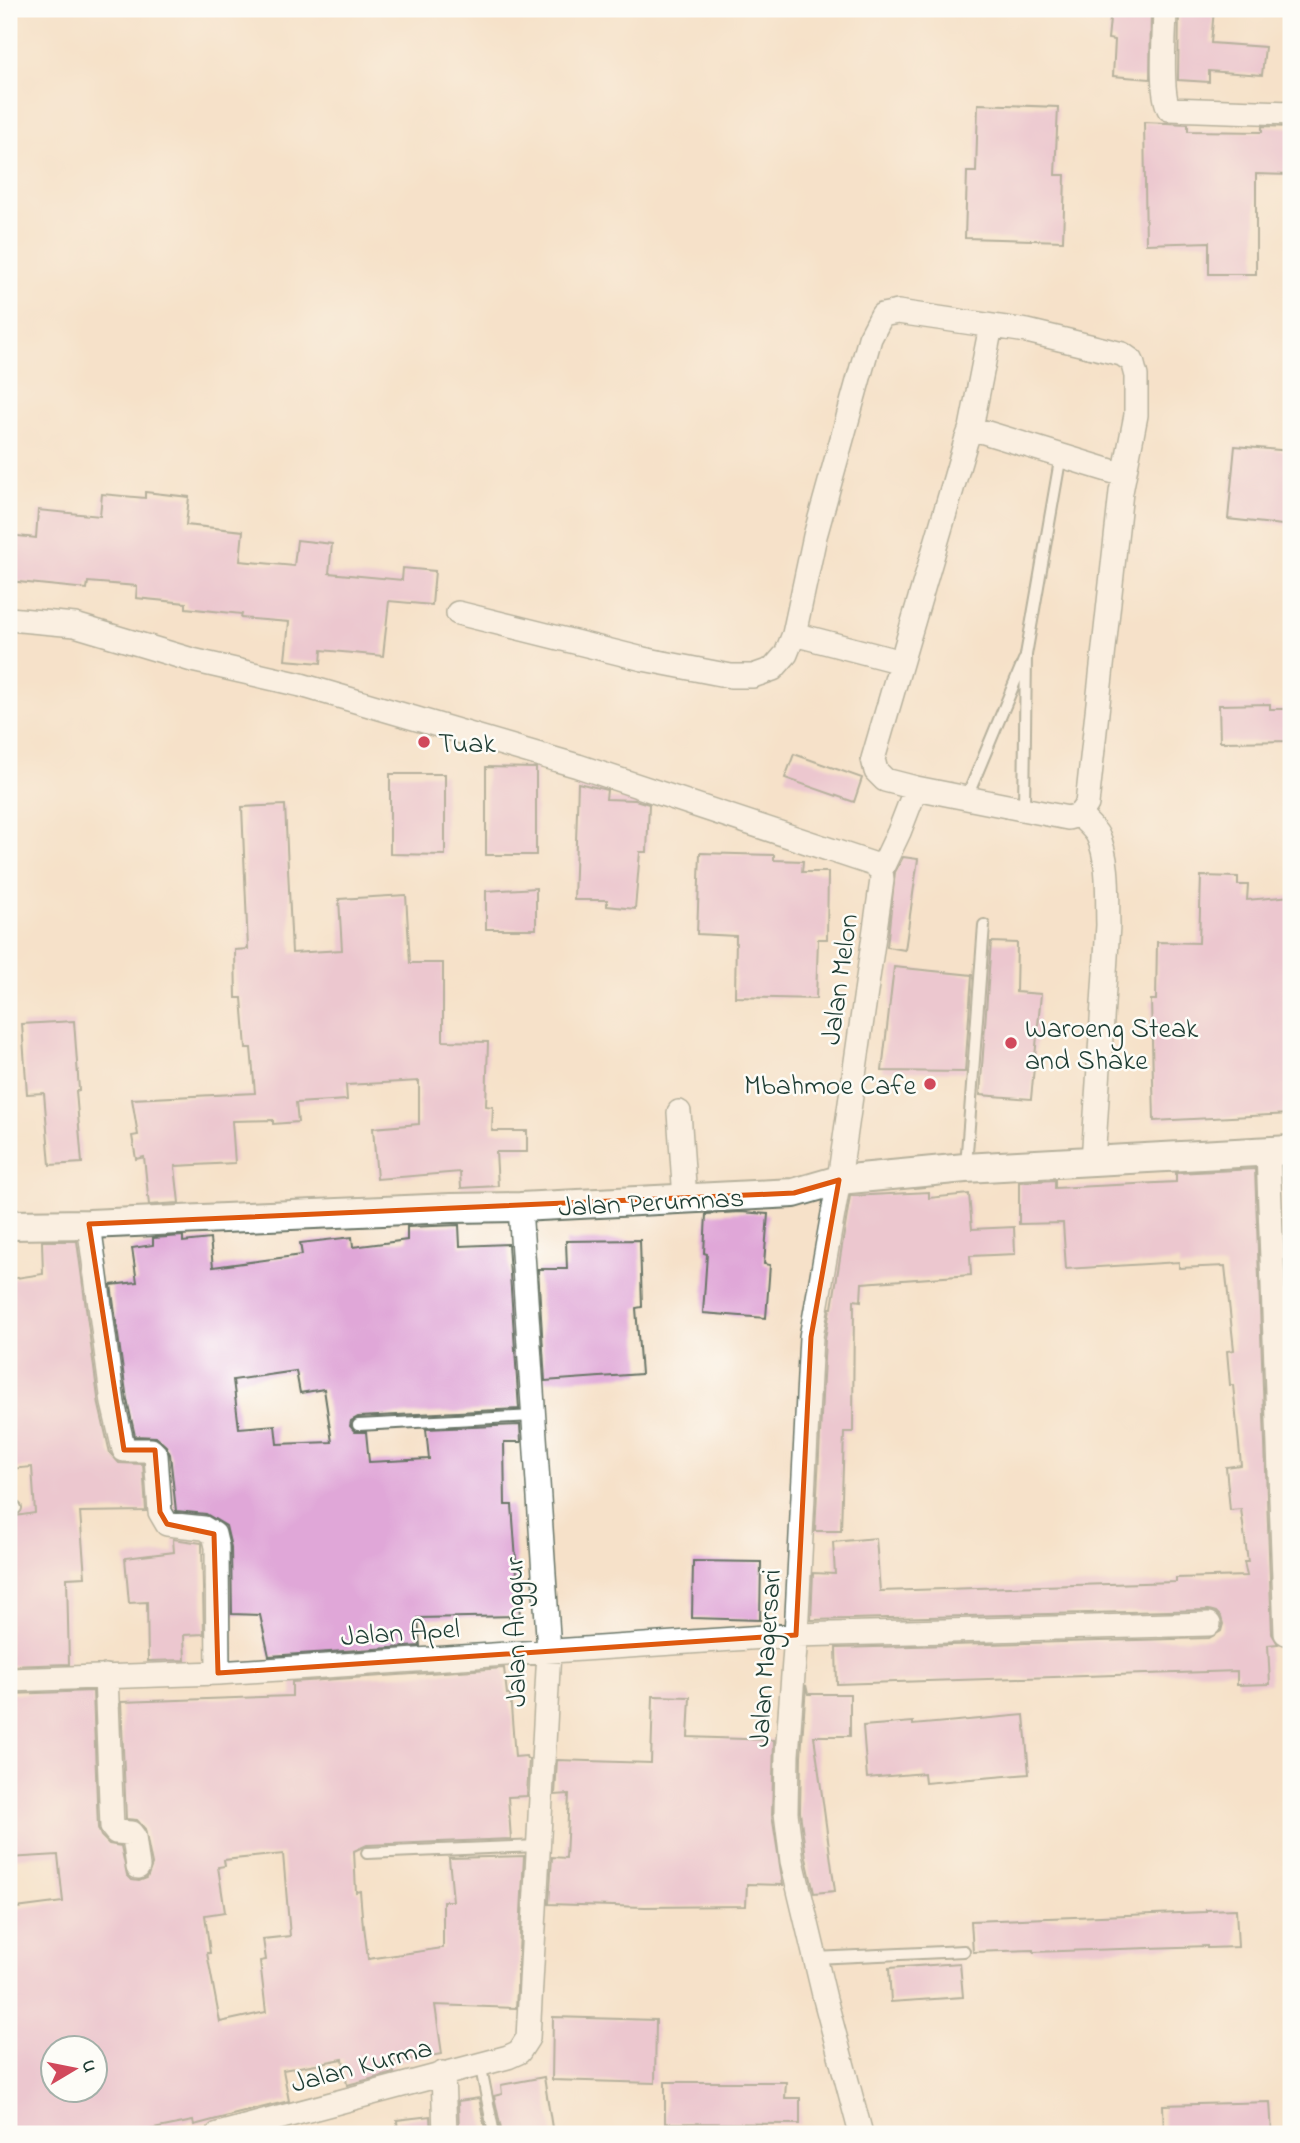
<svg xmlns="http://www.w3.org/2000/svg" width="1300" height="2143" font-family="'Indie Flower',sans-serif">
  <rect width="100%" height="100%" fill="#fdfcf7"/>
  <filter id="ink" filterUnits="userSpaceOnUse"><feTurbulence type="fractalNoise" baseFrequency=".0143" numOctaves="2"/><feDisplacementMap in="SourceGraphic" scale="14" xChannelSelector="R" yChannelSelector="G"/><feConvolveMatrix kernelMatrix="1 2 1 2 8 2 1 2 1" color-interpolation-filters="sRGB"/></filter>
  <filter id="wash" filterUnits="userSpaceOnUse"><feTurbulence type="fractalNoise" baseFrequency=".00686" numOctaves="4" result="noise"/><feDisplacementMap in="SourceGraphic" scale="28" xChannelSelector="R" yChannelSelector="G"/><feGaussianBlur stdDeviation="1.57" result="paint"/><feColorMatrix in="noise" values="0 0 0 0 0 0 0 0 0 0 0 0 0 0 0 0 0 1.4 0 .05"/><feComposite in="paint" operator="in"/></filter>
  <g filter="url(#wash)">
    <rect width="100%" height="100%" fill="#f6e1c9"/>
    <g id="blocks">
      <!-- building -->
      <path fill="#e0a7d8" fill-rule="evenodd" d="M1111 9H1151L1150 79 1113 76 1115 40 1108 39Z
        M1179 9H1214L1211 43 1265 47 1262 75 1209 71V82L1178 80Z
        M978 104 1058 107 1055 175H1065L1063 241 965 238 967 172H976Z
        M1144 122 1188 124V131L1262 132V126L1291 127V175L1256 174V274H1209V242L1146 244Z
        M1235 446 1291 451V526L1228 519Z
        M145 492 189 497 186 525 243 531 240 561 294 566 297 540 332 544 329 573 402 580 403 568 435 571 432 605 389 601 383 656 322 650 321 663 285 660 289 622 241 618 242 614 186 608V603L136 598 137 586 88 582 87 589 9 581V535L36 538 38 510 100 516 102 494 145 498Z
        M1270 704V709H1291V741L1220 742 1219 705Z
        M794 754 862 778 854 802 785 778Z
        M486 767 536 768V855H486Z
        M390 774H445V855L390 854Z
        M578 783 607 790 606 799 635 800 649 804 647 852H640L635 909 607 906V900H574Z
        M285 805 292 953 342 950 339 899 406 895 410 963H443V1041L488 1042 486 1106 493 1107 492 1131H527V1152H496L498 1186 461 1188 460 1172 377 1179 373 1128 419 1124V1081L346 1085 347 1100 296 1103 298 1122 273 1124V1120L232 1121 235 1163 175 1166 179 1203 149 1205 144 1157 136 1159 132 1136 138 1135 132 1099 255 1093 251 1048H246L242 998H236L235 950 248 949 242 807Z
        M700 853 774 855V860L803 861 802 872H828L827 939H818L816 999 735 997 736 936 697 934Z
        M903 857 918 859 905 950 887 947 895 872Z
        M1201 876 1238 877V885H1248L1247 900 1291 896V1114L1154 1121 1151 1000H1156L1157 942 1199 943Z
        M536 888V929H486V891Z
        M991 942 1017 943 1016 992 1041 994 1031 1099 980 1095Z
        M894 967 972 975 965 1072 882 1071Z
        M74 1021 79 1090 76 1091 82 1163 50 1165 44 1093 27 1094 22 1024Z
        M1255 1169 1272 1634 1278 1644 1268 1645 1270 1684 1237 1685V1671L837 1684 836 1648 1209 1638 1221 1631 1223 1624 1221 1617 1216 1612 1209 1610 811 1620 813 1573 835 1574 833 1542 876 1538 880 1591 1176 1582V1578L1247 1576 1244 1562H1248L1241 1509 1230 1510 1226 1467 1241 1465 1233 1385H1230L1227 1351 1234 1350 1225 1266 1179 1268V1262L1066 1269 1063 1223 1019 1224V1182L1055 1180V1188L1176 1182V1173Z
        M929 1192V1198L969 1194 972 1229 1014 1227 1015 1254 970 1256 971 1275 862 1283 861 1301 854 1300 853 1432H844L841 1531H815L825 1339 830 1308H832L850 1196Z
        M740 1212 768 1214 764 1264 770 1265 766 1318 703 1313 707 1254 704 1253 706 1214Z
        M459 1225 460 1246 508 1244 519 1409 358 1417 351 1421 350 1426 355 1432H366L369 1462 429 1459 426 1429 520 1425 521 1442H504L505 1505H512L520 1616 418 1618 420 1646 269 1656 260 1615 232 1614 231 1547 226 1526 206 1514 176 1511 170 1454 166 1446 156 1437 135 1436 127 1400 111 1285 137 1282 132 1248 153 1245V1238L183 1236V1242L210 1239 213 1267 302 1255 300 1243 352 1237 353 1247 407 1240V1227ZM296 1371 300 1393 324 1389 332 1442 277 1444 275 1425 239 1428 233 1380Z
        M640 1240 642 1307 636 1308 641 1374 545 1381 538 1269H567L566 1241Z
        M42 1241H77L99 1405 110 1453 119 1463 143 1464 146 1511 80 1512 85 1577 67 1578 69 1664 9 1666V1517L35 1513 32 1467 9 1469V1279L43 1274Z
        M173 1539 202 1543 204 1634 184 1635 185 1660 148 1661 147 1602 129 1603 125 1558 174 1552Z
        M693 1561 761 1562 760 1620 692 1618Z
        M504 1668 507 1694H510L515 1757 526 1756 527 1759H529L527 1796 508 1797 511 1839 367 1845 354 1851 356 1892 360 1891 363 1927 364 1926 368 1959 443 1948V1901H453L449 1858 524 1856 516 2008 435 2005 442 2054 393 2062 394 2073 347 2085 343 2059 283 2070 289 2101 236 2114 194 2125 193 2121 129 2134H9V1909L63 1902 58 1855 9 1858 10 1694 93 1691 98 1828 101 1836 109 1844 121 1846 127 1875 132 1880 139 1881 147 1878 152 1865 145 1829 137 1820 126 1819 121 1702 292 1696V1682ZM283 1854 290 1936 263 1939 266 1960 260 1961 266 2012 220 2022 207 1953H210L205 1915 225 1912 218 1867 225 1866 224 1860ZM94 2047V2090H52V2048Z
        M806 1685 808 1694H850V1736H814L835 1891 814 1893 806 1858 800 1812 801 1756Z
        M653 1696 690 1697 688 1737 774 1740 772 1815 783 1885 747 1884 746 1906 645 1907 549 1904 552 1857 566 1858 569 1794 555 1795 557 1760 651 1763Z
        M1024 1715 1029 1774 925 1783 924 1773 867 1778 863 1726 913 1722V1725Z
        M1236 1909 1238 1947 1207 1948V1946L1033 1952V1950L973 1952 971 1921 1206 1912V1910Z
        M960 1963 963 1997 891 2002 889 1968Z
        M553 2017 656 2020 655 2083 552 2080Z
        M544 2077 553 2134H502L494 2096 502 2094 501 2085Z
        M665 2082H786L785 2098H800V2124L665 2123Z
        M479 2098 486 2134H459L458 2101Z
        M1270 2102 1272 2134H1164L1163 2105Z
        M430 2116 431 2134H398L397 2120Z"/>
    </g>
  </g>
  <g filter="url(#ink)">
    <use href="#blocks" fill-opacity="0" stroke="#6a7668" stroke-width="2"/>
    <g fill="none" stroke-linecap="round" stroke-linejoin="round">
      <!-- service casing -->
      <g stroke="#6a7668" stroke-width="14">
        <path id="service" d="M967 797 1024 660
          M1024 809 1026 655 1061 455
          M966 1166 984 925
          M358 1425 534 1416
          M9 1509 16 1508
          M367 1853 539 1846
          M815 1958 964 1951
          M480 2063 494 2134"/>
      </g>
      <!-- minor casing -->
      <g stroke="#6a7668" stroke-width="26">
        <path id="minor" d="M1165 9C1165 32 1159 91 1169 109L1291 113
          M971 428 991 326
          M458 613 643 659 731 676H753L773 669 786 654 794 634
          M9 619 75 625 192 660 301 685 578 766 873 864 881 870
          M901 662 794 634 815 536 870 338 882 315 898 312 1027 331 1122 354 1132 361 1136 376V415L1121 492 1087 804 1079 815 1068 818 916 788 885 780 876 771 873 759 966 441 971 428 1124 475
          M1079 815C1085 821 1094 828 1098 836 1110 862 1107 897 1108 925L1093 1162
          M881 870 899 832 916 788
          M679 1112 685 1199
          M1268 1152 1286 1633
          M89 1224 113 1403 124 1450H151L156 1455 160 1512 167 1524 204 1528 214 1534 217 1547 218 1673
          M106 1676 112 1827 116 1832 131 1833 134 1837 138 1867
          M9 1680 218 1673 796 1635 1209 1624
          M443 2073 445 2134
          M218 2134 508 2057 519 2052 528 2038 549 1651 520 1207
          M861 2134 825 1999 792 1861 786 1813 787 1755 796 1635 811 1337 839 1180 882 880 881 870"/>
      </g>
      <!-- tertiary casing -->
      <g stroke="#6a7668" stroke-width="32">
        <path id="tertiary" d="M9 1225 89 1224 451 1208 520 1207 794 1193 839 1180 965 1168 1291 1150"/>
      </g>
      <!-- service -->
      <use href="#service" stroke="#fff" stroke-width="10"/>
      <!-- minor -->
      <use href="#minor" stroke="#fff" stroke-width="23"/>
      <!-- tertiary -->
      <use href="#tertiary" stroke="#fff" stroke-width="28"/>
    </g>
  </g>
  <!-- marked area -->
  <path d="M0 0H1300V2143H0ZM839 1180 811 1337 796 1635 218 1673 214 1534 167 1524 160 1512 155 1450H124L89 1224 794 1193Z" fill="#f6e1c9" fill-opacity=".55" fill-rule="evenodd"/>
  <path fill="none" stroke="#de580e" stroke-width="5" stroke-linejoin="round" d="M839 1180 811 1337 796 1635 218 1673 214 1534 167 1524 160 1512 155 1450H124L89 1224 794 1193Z"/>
  <!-- markers -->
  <g fill="#d1495b" stroke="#fdfcf7" stroke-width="2.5">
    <circle cx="424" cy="742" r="7"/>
    <circle cx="1011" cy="1043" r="7"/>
    <circle cx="930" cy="1084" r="7"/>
  </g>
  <g text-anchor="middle" stroke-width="5" stroke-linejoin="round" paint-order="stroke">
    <!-- poi labels -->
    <g font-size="28" fill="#1f3d34" stroke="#fdfcf7" text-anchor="start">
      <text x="438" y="752">Tuak</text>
      <text x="1025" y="1037">Waroeng Steak<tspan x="1025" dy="32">and Shake</tspan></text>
      <text x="916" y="1094" text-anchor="end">Mbahmoe Cafe</text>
    </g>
    <!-- street labels -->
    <g font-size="28" fill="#1f3d34" stroke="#fdfcf7">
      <text transform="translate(838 979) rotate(-82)" y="10">Jalan Melon</text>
      <text transform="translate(651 1201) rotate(-3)" y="10">Jalan Perumnas</text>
      <text transform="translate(400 1631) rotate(-4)" y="10">Jalan Apel</text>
      <text transform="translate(514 1632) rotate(-91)" y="10">Jalan Anggur</text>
      <text transform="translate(764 1658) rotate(-86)" y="10">Jalan Magersari</text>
      <text transform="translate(361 2064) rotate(-15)" y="10">Jalan Kurma</text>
    </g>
  </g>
  <!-- margin -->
  <rect width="1300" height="2143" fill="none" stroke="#fdfcf7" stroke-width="35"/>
  <!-- north arrow -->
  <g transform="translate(74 2069) rotate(80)"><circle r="33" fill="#fdfcf7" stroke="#a4b0a9" stroke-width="2"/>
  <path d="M0-5L12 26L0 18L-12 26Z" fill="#d1495b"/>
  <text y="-10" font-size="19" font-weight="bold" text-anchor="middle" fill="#1f3d34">U</text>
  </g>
</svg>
